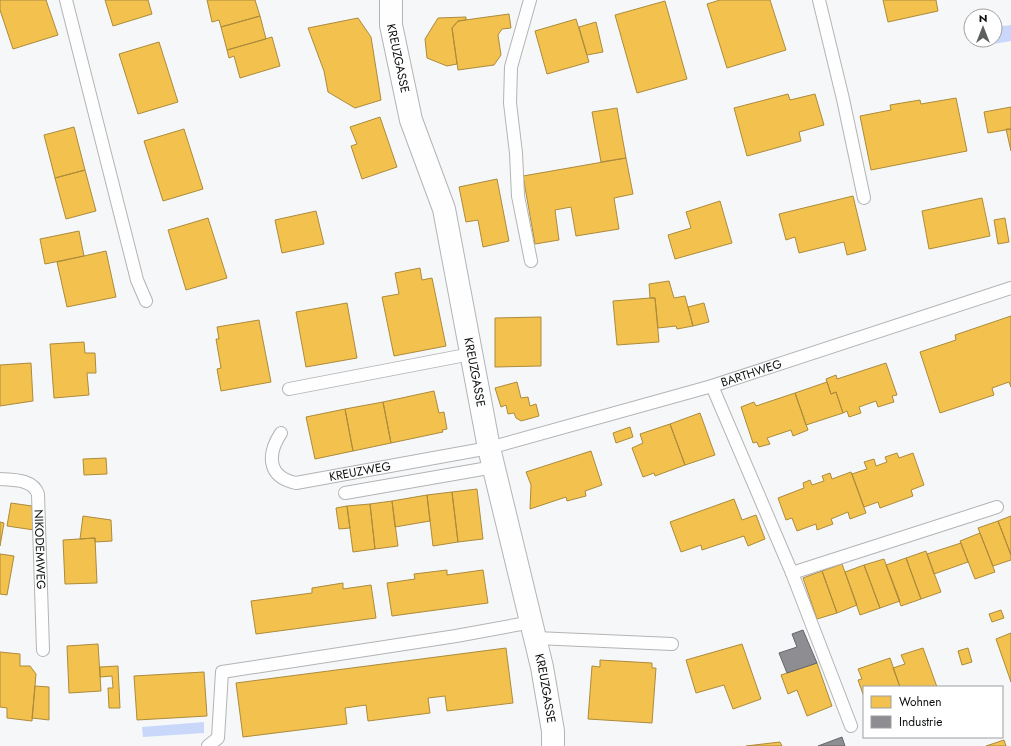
<svg xmlns="http://www.w3.org/2000/svg" width="1011" height="746" font-family="Jost,sans-serif">
  <rect width="100%" height="100%" fill="#f5f7f9"/>
  <!-- water -->
  <path fill="#c9d8fa" d="M1011 25V41L987 45 986 40H995V27Z
    M204 722V733L143 737 142 727Z"/>
  <!-- homes -->
  <path fill="#f2c14e" stroke="#ad8b3b" d="M0 0H46L58 35 13 49 0 10Z
    M105 0H148L152 14 113 26Z
    M207 0H255L260 16 221 27 219 20 212 22Z
    M720 0H770L786 50 727 68 707 4Z
    M883 0H936L938 11 888 22Z
    M665 1 687 79 637 93 615 15Z
    M509 14 511 28 502 29 498 35 501 55 494 65 458 70 452 28 458 21Z
    M260 16 266 39 227 50 221 27Z
    M466 17V20L458 21 452 28 457 64 447 66 427 58 425 39 438 18Z
    M358 18 371 37 381 100 355 108 328 92 324 71 308 28Z
    M576 19 589 62 547 74 535 31Z
    M596 22 603 52 587 55 579 27Z
    M272 37 280 66 240 78 234 56 229 58 227 50Z
    M159 42 178 102 138 114 119 54Z
    M788 94 790 100 815 94 824 125 799 132 801 141 747 156 734 108Z
    M956 98 967 151 871 170 860 116 891 110 890 105 920 100 921 104Z
    M1011 107V129L988 133 984 112Z
    M617 108 626 158 601 162 592 112Z
    M380 117 397 167 362 179 351 146 357 144 350 127Z
    M74 127 85 170 55 178 44 135Z
    M184 129 203 189 163 201 144 141Z
    M1006 129H1011V151Z
    M626 158 633 194 614 198 619 229 576 236 571 207 555 210 559 240 535 244 523 176Z
    M85 170 96 211 66 219 55 178Z
    M497 179 509 241 483 247 478 220 466 222 459 187Z
    M853 196 866 250 847 255 844 242 799 253 795 237 786 240 779 214Z
    M982 198 990 236 929 249 922 211Z
    M720 201 732 243 675 259 668 235 691 228 686 212Z
    M316 211 324 244 282 253 275 220Z
    M208 218 227 278 186 290 168 230Z
    M1005 218 1009 242 998 244 994 220Z
    M79 231 84 256 45 264 40 239Z
    M106 251 116 297 67 307 57 262Z
    M420 268 422 280 432 278 446 346 394 356 382 297 399 294 395 273Z
    M669 281 674 298 685 296 693 326 677 329 676 326 658 328 655 298H650L649 284Z
    M650 298H655L659 342 617 345 613 301Z
    M347 303 357 358 306 367 296 312Z
    M704 303 709 322 693 326 688 307Z
    M1011 316V387L1009 382 992 388 994 395 940 413 920 352 956 340 955 335Z
    M541 317V366L495 367V318Z
    M259 320 271 382 221 391 217 369 221 368 216 339H219L217 327Z
    M84 342 85 353H95L96 373H87L89 395 54 398 50 344Z
    M31 363 33 401 0 406V365Z
    M886 363 897 395 892 396 894 402 878 407 876 401 859 407 861 413 849 417 847 411 843 413 836 392 831 394 826 379 836 375 837 379Z
    M517 382 521 398 528 397 530 406 536 404 539 416 521 421 516 418 514 413 508 414 506 405 501 407 495 388Z
    M827 382 831 394 836 392 843 413 806 425 795 393Z
    M434 391 439 413 444 412 447 429 442 430 443 432 391 443 383 402Z
    M795 393 808 430 793 436 791 430 767 438 770 444 759 447 757 442 753 443 741 407 754 402 756 406Z
    M383 402 391 443 353 451 345 409Z
    M345 409 353 451 315 459 306 417Z
    M700 413 715 455 685 465 670 424Z
    M670 424 685 465 655 476 654 473 643 477 632 448 643 443 640 434Z
    M630 427 633 437 616 443 613 433Z
    M591 451 602 485 585 491 586 496 567 501 566 497 530 509 531 485 526 472Z
    M897 453 899 458 913 453 924 485 911 490 913 496 880 508 878 502 864 507 852 474 867 469 864 462 874 459 876 466 887 462 885 457Z
    M106 458 107 474 84 475 83 459Z
    M851 472 866 513 850 519 848 512 831 519 833 524 817 530 816 524 797 531 792 518 786 520 778 498 804 488 803 483 810 480 812 485 824 481 822 476 830 473 832 479Z
    M477 489 483 539 458 542 452 492Z
    M452 492 458 542 433 546 427 495Z
    M427 495 430 521 395 527 392 501Z
    M734 499 742 520 756 515 765 539 748 546 744 536 702 550 701 545 681 552 670 522Z
    M392 501 398 546 375 549 370 504Z
    M11 503 32 506 34 530 7 526Z
    M370 504 375 549 353 552 347 506Z
    M347 506 350 528 339 529 336 508Z
    M83 516 111 520 112 541 95 542V538L80 539Z
    M1011 516V555L998 521Z
    M998 521 1011 555V560L993 566 978 528Z
    M0 522 4 523 0 546Z
    M980 533 995 572 975 579 960 541Z
    M95 538 97 583 65 584 63 540Z
    M961 543 968 562 934 574 927 554Z
    M926 551 941 592 921 599 906 558Z
    M0 554 14 556 7 595 0 594Z
    M906 558 921 599 901 606 886 565Z
    M884 559 900 601 880 608 864 565Z
    M842 564 857 605 837 613 822 571Z
    M864 565 880 608 860 615 845 572Z
    M447 570V575L483 570 488 603 392 616 387 583 415 579 414 574Z
    M822 571 837 613 817 619 803 578Z
    M343 583V589L371 585 376 618 256 634 251 601 312 593V588Z
    M1001 610 1004 618 992 622 989 614Z
    M1011 633V682L996 639Z
    M98 644 101 691 69 693 67 646Z
    M742 644 761 699 733 709 724 685 696 693 686 660Z
    M506 648 513 703 447 711 445 696 428 698 430 713 368 721 366 705 345 708 347 724 243 737 236 683Z
    M923 648 937 687H900L893 668 905 664 901 655Z
    M968 648 972 662 962 665 958 651Z
    M0 652 20 654V666H30L36 674 32 721 7 718V708L0 707Z
    M890 658 900 687H864V697L858 680 862 679 858 669Z
    M600 660 652 663V668H656L652 723 588 719 592 666 600 667Z
    M817 663 832 706 807 716 797 690 788 694 781 675Z
    M118 666 120 708H109L108 688H113L112 676 100 677V667Z
    M204 672 207 716 137 720 134 676Z
    M35 686 49 687V720L32 718Z
    M1004 740 1006 746H986Z
    M780 742 782 746H746Z"/>
  <!-- industry -->
  <path fill="#8d8d92" stroke="#66676a" d="M803 630 817 663 787 673 779 653 797 647 792 634Z
    M842 737 845 746H818Z"/>
  <g fill="none" stroke-linecap="round" stroke-linejoin="round">
    <!-- lane casing -->
    <g stroke="#b2b4b6" stroke-width="14">
      <g id="lane">
        <path d="M66 0 137 280 146 301"/>
        <path d="M530 0 511 67 510 103 516 153 518 196 531 261"/>
        <path d="M819 0 843 99 864 198"/>
        <path d="M712 386 792 573 851 726"/>
        <path d="M289 389 471 354"/>
        <path id="s1" d="M281 433C267 454 267 477 296 483L489 448 712 386 1011 288"/>
        <path id="s2" d="M0 479C13 480 33 479 38 494L43 650"/>
        <path d="M345 493 494 467"/>
        <path d="M792 573 997 507"/>
        <path d="M536 638 672 644"/>
        <path d="M208 746 218 738 222 672 456 636 532 622"/>
      </g>
    </g>
    <!-- street casing -->
    <g stroke="#b2b4b6" stroke-width="24">
      <g id="street">
        <path id="s3" d="M391 0V25L411 120 444 209 489 448 542 667 553 731V746"/>
      </g>
    </g>
    <!-- lane -->
    <use href="#lane" stroke="#fefefe" stroke-width="12"/>
    <!-- street -->
    <use href="#street" stroke="#fefefe" stroke-width="22"/>
  </g>
  <g text-anchor="middle" stroke-width="4" stroke-linejoin="round" paint-order="stroke">
    <!-- street labels -->
    <g font-size="12" fill="#0c0e0e" stroke="#fff">
      <text dy="4" stroke="none"><textPath href="#s3" startOffset="59">KREUZGASSE</textPath></text>
      <text dy="4" stroke="none"><textPath href="#s3" startOffset="383">KREUZGASSE</textPath></text>
      <text dy="4" stroke="none"><textPath href="#s1" startOffset="534">BARTHWEG</textPath></text>
      <text dy="4" stroke="none"><textPath href="#s1" startOffset="130">KREUZWEG</textPath></text>
      <text dy="4" stroke="none"><textPath href="#s2" startOffset="99">NIKODEMWEG</textPath></text>
      <text dy="4" stroke="none"><textPath href="#s3" startOffset="707">KREUZGASSE</textPath></text>
    </g>
  </g>
  <!-- legend -->
  <rect x="863" y="686" width="140" height="52" fill="#ffffff" stroke="#9e9f9f"/>
  <rect x="871" y="696" width="20" height="12" fill="#f2c14e" stroke="#9e9f9f"/>
  <text x="899" y="706" font-size="12" fill="#0c0e0e">Wohnen</text>
  <rect x="871" y="716" width="20" height="12" fill="#8d8d92" stroke="#9e9f9f"/>
  <text x="899" y="726" font-size="12" fill="#0c0e0e">Industrie</text>
  <!-- north arrow -->
  <g transform="translate(983 28)"><circle r="19" fill="#ffffff" stroke="#9e9f9f"/>
  <path d="M0-3L7 15L0 10L-7 15Z" fill="#5e6060"/>
  <text y="-6" font-size="11" font-weight="bold" text-anchor="middle" fill="#0c0e0e">N</text>
  </g>
</svg>
